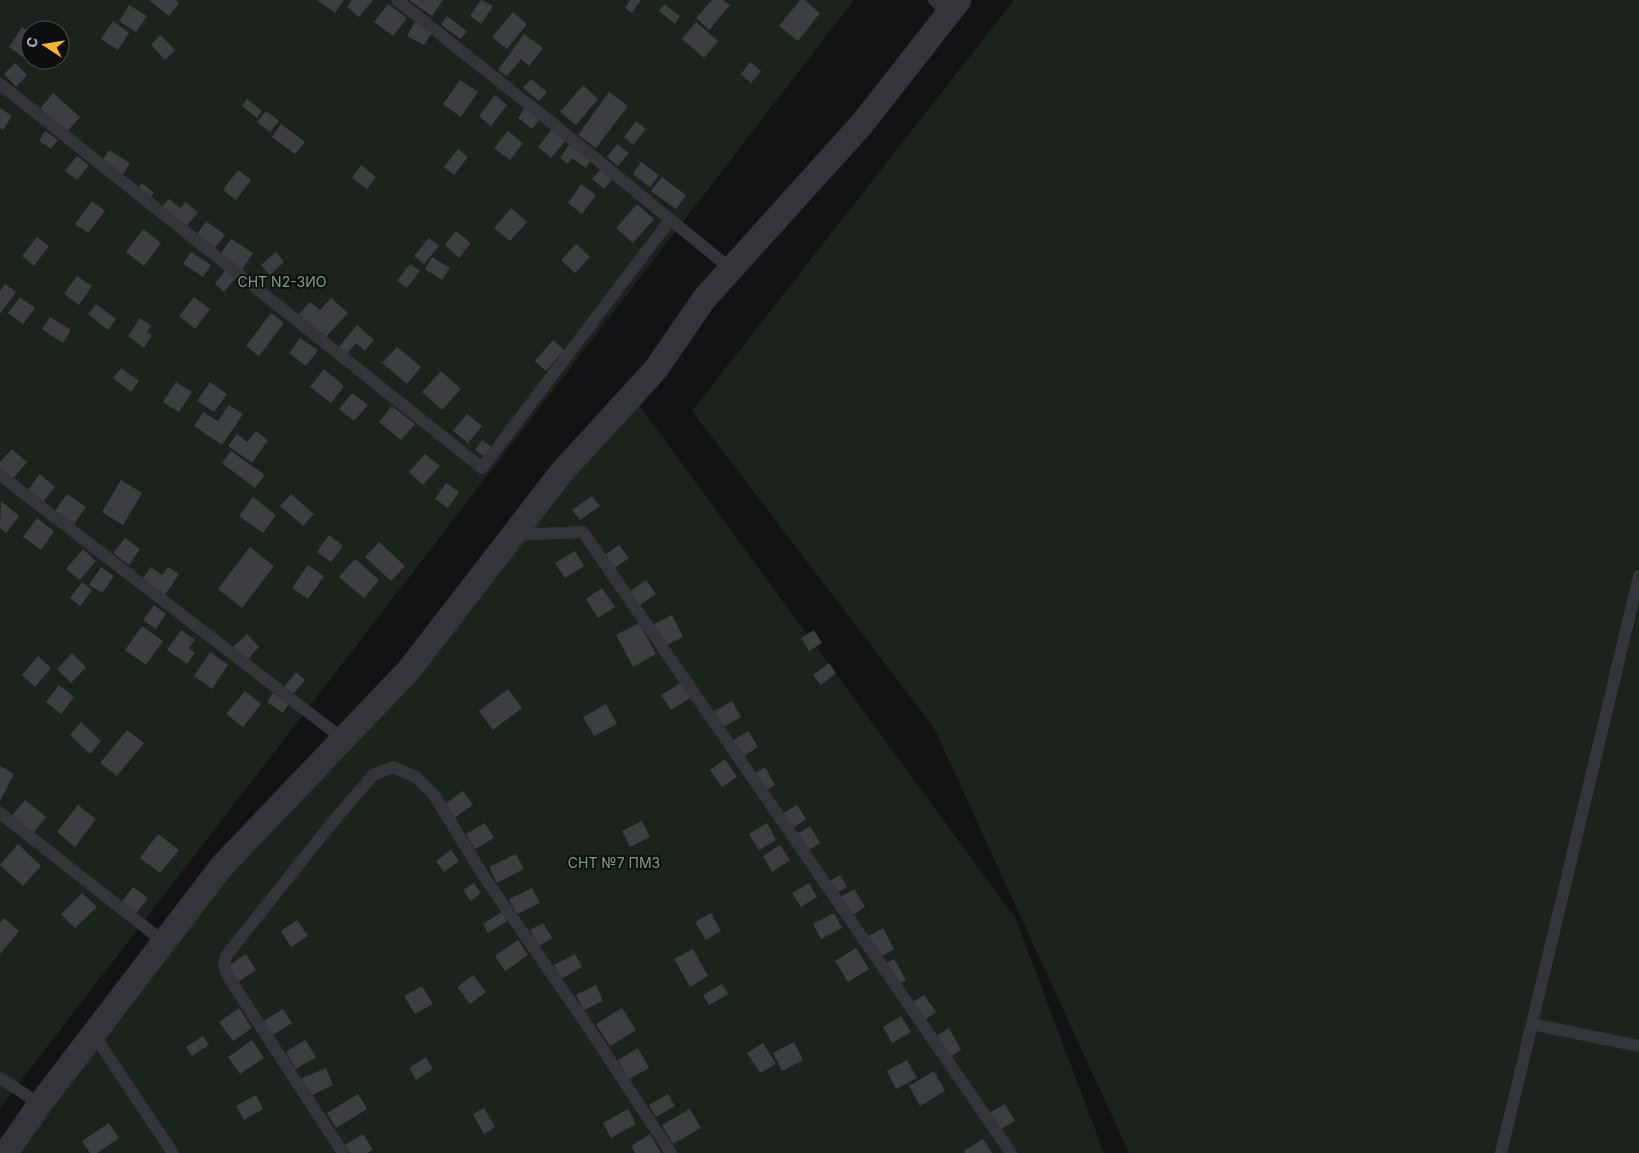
<svg xmlns="http://www.w3.org/2000/svg" width="1639" height="1153" font-family="Inter,sans-serif">
  <rect width="100%" height="100%" fill="#131315"/>
  <!-- green -->
  <path fill="#1b231c" fill-rule="evenodd" d="M0 0H854L0 1108ZM30 30H60V60H30Z
    M1014 0H1639V1153H1129L934 728 692 411Z
    M631 394 1016 919 1104 1153H22L164 942Z"/>
  <!-- building -->
  <path fill="#3d3e42" d="M149 0H176L179 3 169 16Z
    M317 0H344L335 13Z
    M352 0H373L359 17 347 7Z
    M409 0H443L432 16Z
    M481 0 493 6 481 24 470 16Z
    M630 0H641L632 13 625 8Z
    M712 0H723L730 5 709 30 696 18Z
    M800 0H804L820 13 798 41 779 26Z
    M388 4 407 18 393 36 374 22Z
    M664 4 680 16 675 24 659 11Z
    M129 5 147 16 136 32 119 21Z
    M513 12 527 24 507 49 492 37Z
    M447 16 467 31 461 39 441 25Z
    M113 21 129 33 118 50 101 39Z
    M415 22 432 32 424 45 407 36Z
    M696 22 718 41 704 58 682 39Z
    M22 27 30 33V56L27 60 9 47Z
    M524 34 543 48 529 66 521 59 507 76 498 70Z
    M160 35 175 50 165 60 151 45Z
    M750 62 761 71 751 83 741 74Z
    M15 63 27 75 16 87 4 74Z
    M531 79 547 92 539 101 523 88Z
    M460 80 478 92 461 117 443 104Z
    M583 85 598 99 576 125 560 112Z
    M609 92 628 106 596 148 578 135Z
    M53 93 80 117 63 136 37 113Z
    M495 95 507 105 491 126 479 116Z
    M247 99 262 111 257 118 242 106Z
    M527 105 542 116 532 129 518 118Z
    M0 108 12 116 3 130 0 128Z
    M266 111 279 121 270 132 257 122Z
    M636 121 646 129 633 145 624 137Z
    M281 124 305 142 295 154 272 137Z
    M552 129 566 140 551 158 538 147Z
    M45 131 58 140 51 149 39 141Z
    M508 131 523 143 510 160 494 148Z
    M617 144 629 153 618 166 607 157Z
    M569 145 591 160 586 168 572 158 568 164 560 158Z
    M458 149 468 157 454 175 444 167Z
    M109 150 130 163 120 178 99 165Z
    M77 156 89 165 77 180 65 171Z
    M641 162 659 175 650 187 633 174Z
    M361 165 376 177 367 189 352 178Z
    M602 168 613 178 604 189 592 179Z
    M238 170 251 180 236 200 223 190Z
    M662 177 686 195 676 209 651 191Z
    M142 183 154 193 147 202 135 192Z
    M581 184 596 195 582 214 568 203Z
    M169 199 180 208 186 202 198 213 182 231 159 210Z
    M92 201 105 211 88 233 75 224Z
    M637 204 654 219 633 243 616 228Z
    M511 208 527 222 510 241 494 228Z
    M206 221 225 235 214 249 196 236Z
    M143 229 161 243 144 266 126 252Z
    M456 231 471 243 459 258 445 245Z
    M37 237 49 246 34 266 22 256Z
    M429 238 439 246 424 264 414 256Z
    M231 239 253 253 242 270 220 255Z
    M576 244 590 257 575 273 561 260Z
    M191 252 211 265 203 277 183 264Z
    M276 252 284 262 270 275 261 265Z
    M432 257 450 268 442 280 425 269Z
    M410 264 420 271 407 288 397 281Z
    M226 270 235 279 224 292 215 283Z
    M77 276 92 286 79 305 64 294Z
    M5 284 16 292 0 314V291Z
    M20 297 35 308 23 324 8 313Z
    M194 297 210 309 195 329 179 316Z
    M331 298 348 313 325 338 299 314 310 302 320 310Z
    M96 304 116 319 108 330 88 314Z
    M271 313 284 323 259 356 246 346Z
    M50 317 71 330 63 343 42 329Z
    M140 318 151 326 147 332 152 335 144 348 128 336Z
    M357 325 374 340 365 351 356 343 345 356 337 349Z
    M300 338 318 350 306 366 289 353Z
    M553 340 564 350 546 371 535 361Z
    M397 347 421 367 407 384 382 363Z
    M121 368 139 381 131 392 113 378Z
    M324 369 344 386 331 403 310 387Z
    M441 371 461 389 442 410 422 392Z
    M176 382 192 392 179 412 163 402Z
    M210 382 227 394 214 412 197 401Z
    M352 393 368 405 354 421 339 409Z
    M229 405 243 414 222 445 194 426 203 412 218 421Z
    M392 406 415 424 401 440 379 422Z
    M467 414 482 426 468 443 453 431Z
    M256 431 268 440 252 463 228 446 237 434 247 442Z
    M482 440 492 447 485 457 475 450Z
    M12 449 27 462 11 481 0 471V462Z
    M231 451 265 475 255 488 222 463Z
    M425 454 440 466 423 485 409 472Z
    M40 474 55 487 43 502 28 490Z
    M121 480 142 493 123 525 102 512Z
    M446 483 459 492 448 508 435 499Z
    M67 494 86 507 74 524 55 511Z
    M291 494 314 514 303 526 280 506Z
    M592 496 600 506 580 520 572 510Z
    M253 497 276 515 263 533 239 516Z
    M1 501 19 516 6 533 0 528Z
    M37 518 54 531 41 550 23 537Z
    M329 535 343 546 331 562 317 552Z
    M125 538 140 549 129 565 113 553Z
    M379 542 405 566 391 581 365 557Z
    M619 545 629 558 615 568 605 555Z
    M250 547 274 566 242 608 218 589Z
    M83 549 96 561 80 580 66 569Z
    M575 551 584 566 565 578 555 563Z
    M355 559 379 580 364 598 339 577Z
    M308 565 324 576 308 599 292 588Z
    M101 567 114 576 102 593 89 585Z
    M151 567 162 575 168 567 179 574 164 596 141 581Z
    M646 580 656 594 638 606 629 592Z
    M82 582 92 590 80 606 70 598Z
    M602 588 615 607 598 618 586 599Z
    M154 605 166 614 156 629 143 620Z
    M672 615 683 637 665 646 654 624Z
    M639 623 656 654 633 667 616 635Z
    M142 626 163 641 146 665 125 650Z
    M181 630 195 640 189 648 195 653 187 664 167 650Z
    M814 630 822 643 809 651 801 638Z
    M247 634 259 647 246 661 233 647Z
    M210 652 228 665 212 689 194 676Z
    M72 653 86 667 71 683 57 669Z
    M38 656 51 668 35 687 22 675Z
    M829 663 836 673 821 685 813 675Z
    M296 672 305 680 293 694 284 687Z
    M681 683 690 698 671 710 661 695Z
    M59 685 74 697 61 714 46 702Z
    M508 689 522 708 493 730 479 711Z
    M245 691 261 704 243 727 226 714Z
    M273 693 289 704 283 713 267 702Z
    M732 701 741 717 722 728 713 712Z
    M606 704 617 724 594 736 583 717Z
    M81 722 101 741 90 754 70 735Z
    M127 730 144 743 117 776 100 763Z
    M748 731 758 747 741 758 731 742Z
    M725 759 737 777 722 787 710 770Z
    M0 766 14 774 0 801Z
    M765 767 775 785 762 793 751 776Z
    M463 791 473 805 454 818 445 804Z
    M25 800 46 817 30 837 8 820Z
    M78 805 96 819 75 847 57 832Z
    M797 805 806 819 792 829 782 814Z
    M642 821 650 837 630 847 622 831Z
    M485 823 494 838 475 849 466 834Z
    M767 823 776 840 759 850 749 834Z
    M810 826 820 843 804 853 794 836Z
    M158 834 179 850 160 873 140 858Z
    M18 844 41 866 23 886 0 865Z
    M780 845 790 860 772 872 763 856Z
    M451 850 459 861 444 872 436 861Z
    M516 854 524 869 497 883 489 867Z
    M840 875 847 887 835 894 828 882Z
    M474 883 481 893 471 901 463 890Z
    M809 883 817 897 801 907 792 893Z
    M133 887 148 898 131 919 117 908Z
    M532 888 540 903 517 914 509 899Z
    M854 889 865 907 847 919 835 900Z
    M82 893 97 907 75 928 61 914Z
    M502 912 507 921 488 933 483 924Z
    M711 913 721 931 706 940 695 922Z
    M834 913 842 928 821 939 813 924Z
    M4 918 19 931 0 954V923Z
    M297 920 308 936 291 947 281 931Z
    M543 923 552 938 539 946 530 930Z
    M883 928 894 949 877 959 865 938Z
    M518 940 528 955 505 971 495 956Z
    M856 948 869 969 848 982 835 961Z
    M693 949 708 976 690 987 674 959Z
    M246 954 256 970 238 982 228 966Z
    M575 954 582 967 561 979 554 965Z
    M894 959 906 980 894 987 883 965Z
    M473 975 486 992 470 1004 457 987Z
    M722 984 728 994 709 1005 703 995Z
    M596 985 603 1001 584 1010 576 995Z
    M422 986 433 1004 415 1014 404 996Z
    M924 995 936 1012 920 1023 908 1005Z
    M239 1008 252 1028 233 1041 219 1022Z
    M622 1008 636 1030 610 1046 596 1024Z
    M283 1009 292 1023 271 1036 262 1022Z
    M901 1016 911 1032 892 1043 883 1027Z
    M949 1028 961 1050 942 1062 929 1040Z
    M203 1036 209 1045 192 1056 186 1047Z
    M252 1040 264 1058 240 1074 228 1057Z
    M305 1040 316 1057 296 1069 286 1052Z
    M794 1042 803 1060 782 1071 773 1053Z
    M763 1043 776 1064 760 1073 747 1053Z
    M638 1048 649 1068 629 1079 618 1060Z
    M426 1057 433 1069 416 1080 409 1068Z
    M907 1060 917 1078 896 1089 887 1071Z
    M326 1068 333 1085 308 1097 300 1079Z
    M934 1071 945 1091 920 1106 909 1086Z
    M358 1094 367 1109 336 1128 327 1113Z
    M668 1094 675 1106 656 1117 649 1105Z
    M256 1095 263 1109 244 1120 236 1106Z
    M1005 1104 1015 1121 996 1132 986 1115Z
    M484 1108 495 1127 484 1134 473 1114Z
    M628 1109 636 1124 611 1138 603 1123Z
    M690 1109 701 1128 673 1144 662 1125Z
    M109 1123 119 1138 97 1153H90L82 1141Z
    M363 1134 373 1150 367 1153H350L345 1145Z
    M650 1134 661 1153H635L631 1146Z
    M983 1139 992 1153H965L964 1151Z"/>
  <g fill="none" stroke-linecap="round" stroke-linejoin="round">
    <!-- lane -->
    <path stroke="#34353a" stroke-width="12" d="M397 0 552 123 731 269
      M934 0 949 14
      M0 84 482 468 670 220
      M0 475 343 739
      M513 535 583 532 1011 1153
      M0 813 164 942
      M1532 1024 1639 1046
      M98 1041 173 1153
      M0 1078 40 1104
      M343 1153 227 975 224 965 226 956 327 829 373 775 393 767 416 777 434 795 483 875 587 1025 671 1153
      M1501 1153 1639 576"/>
    <!-- street -->
    <path stroke="#34353a" stroke-width="25" d="M6 1153 40 1104 222 866 409 670 561 473 656 369 704 299 862 124 959 0"/>
  </g>
  <g text-anchor="middle" stroke-width="4" stroke-linejoin="round" paint-order="stroke">
    <!-- park labels -->
    <g font-size="14" fill="#7aa17d" stroke="#0e0e10">
      <text x="282" y="287">СНТ N2-ЗИО</text>
      <text x="614" y="868">СНТ №7 ПМЗ</text>
    </g>
  </g>
  <!-- north arrow -->
  <g transform="translate(45 45) rotate(282)"><circle r="24" fill="#0e0e10" stroke="#4a4c52"/>
  <path d="M0-4L9 19L0 12L-9 19Z" fill="#f6b429"/>
  <text y="-8" font-size="14" font-weight="bold" text-anchor="middle" fill="#a4a9b5">С</text>
  </g>
</svg>
